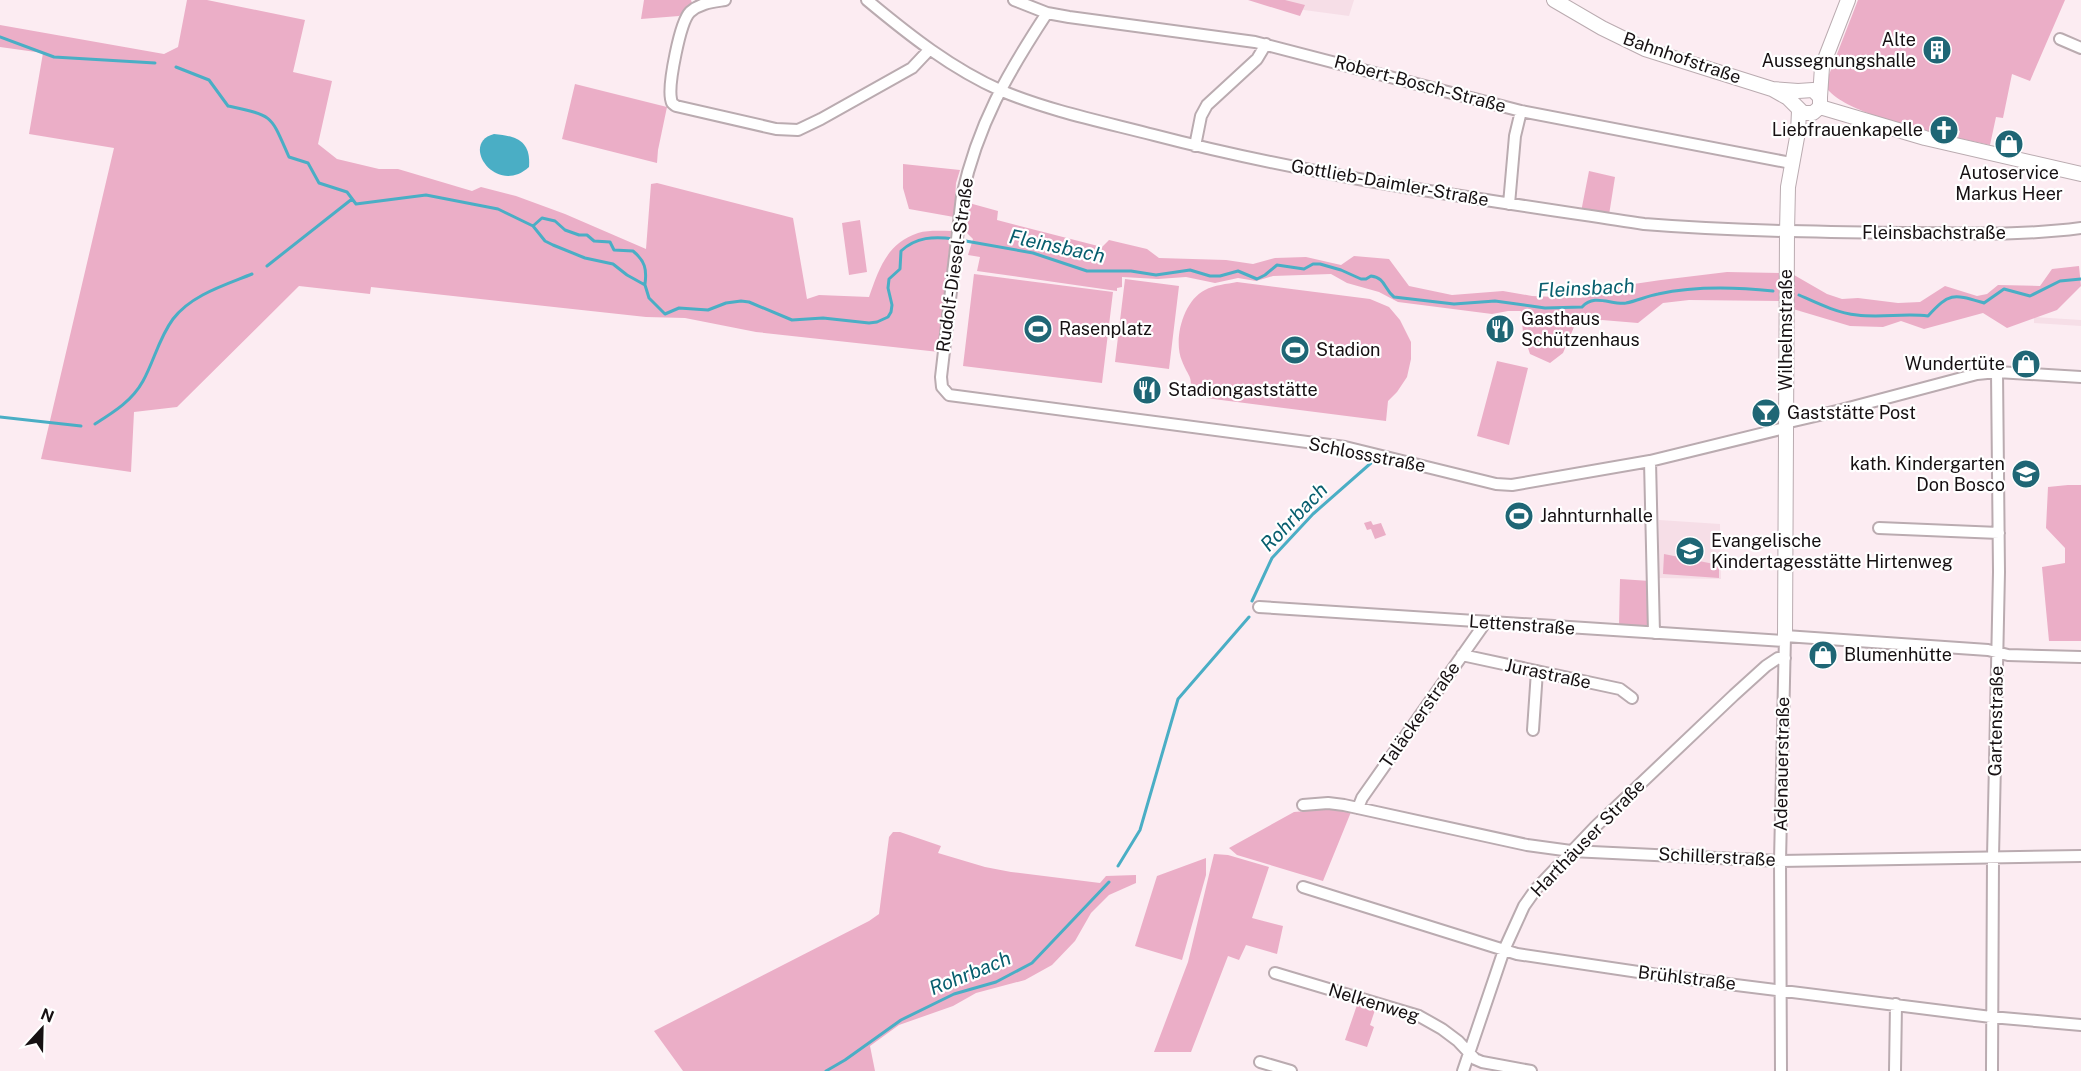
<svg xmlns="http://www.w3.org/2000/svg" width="2081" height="1071" font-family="'Public Sans',sans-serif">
  <rect width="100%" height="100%" fill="#fcecf2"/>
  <!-- built -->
  <path fill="#f6dee7" d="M1259 0H1354L1349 16 1304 10Z
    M2034 317 2081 320V326L2034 323Z
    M1659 520 1720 524 1721 579 1659 578Z"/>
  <!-- green -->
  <path fill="#ebaec7" d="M187 0H207L305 20 293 72 332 81 318 144 337 159 379 169H398L472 191 481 187 516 196 565 214 646 249 651 184 657 183 793 218 807 299 819 295 869 297C879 269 887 243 918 233 928 230 941 231 951 231L939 352 756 332 685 318 646 317 371 287 370 294 299 286 177 407 134 412 131 472 41 459 114 148 29 134 43 53 0 47V25L164 54 178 47Z
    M644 0H691L692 3 679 16 641 19Z
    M1248 0H1285L1305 5 1300 16Z
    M1858 0H2065L2030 81 2012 74 2003 118 1996 117 1990 145 1958 138 1960 131 1955 129 1956 127 1934 121 1930 133C1905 125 1835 108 1825 85Z
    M575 84 667 107 658 150 657 163 562 139Z
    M903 164 960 170 956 183 954 217 909 209 903 188Z
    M1589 171 1615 177 1609 215 1581 212Z
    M969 203 998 211 997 220 1102 247 1109 240 1147 249 1159 258 1226 260 1253 264 1275 258 1306 257 1341 265 1354 256 1389 259 1409 286 1452 295 1503 291 1532 296 1581 298 1613 287 1661 280 1727 272 1782 273 1781 301 1689 300 1663 303 1638 323 1602 320 1574 327 1563 353 1550 363 1530 354 1523 333 1521 311H1508L1492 314 1398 302 1379 292 1347 283 1331 274 1273 276 1256 281 1238 278 1215 283 1186 277 1158 279 1122 277V287L1117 288V291L977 271 980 257 968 255 973 239 967 233Z
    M860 220 867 272 849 275 842 223Z
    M2079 266 2081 286 2057 310 2007 328 1983 313 1924 329 1901 321 1883 327 1850 326 1793 309 1794 275 1827 294 1842 299 1858 298 1898 303 1920 302 1945 286 1977 296 1987 294 1998 285 2040 286 2052 269Z
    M974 274 1113 292 1102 383 963 366Z
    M1125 279 1179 286 1169 369 1115 362Z
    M1237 282 1370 299 1389 307 1400 320 1411 342V359L1407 377 1397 392 1388 401 1386 421 1190 396C1193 374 1189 379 1182 361 1173 340 1183 301 1205 290 1214 285 1227 284 1237 282Z
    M1497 361 1528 368 1509 445 1477 436Z
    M2068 485H2081V641H2049L2042 567 2065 563V548L2046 528 2048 487Z
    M1371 521 1373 525 1381 523 1386 535 1375 539 1371 529 1367 530 1364 523Z
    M1664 554 1719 565V578L1663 574Z
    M1620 579 1650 581 1649 628 1619 626Z
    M1331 809 1351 812 1323 881 1237 855 1229 848 1294 812Z
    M893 832H900L941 846 938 853 985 867 1011 872 1100 883 1106 876 1136 875V883L1109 895 1091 913 1075 941 1052 965 1025 980 976 993 953 1006 899 1025 870 1046 875 1071H683L654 1031 869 921 879 914 889 837Z
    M1214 854 1228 855 1269 867 1252 918 1283 926 1277 954 1246 945 1239 960 1228 956 1191 1052H1154L1188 962Z
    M1206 858V875L1182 960 1135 946 1157 876Z
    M1357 1005 1375 1010 1370 1025 1374 1027 1367 1047 1345 1040Z"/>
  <!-- water -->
  <path fill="#4aaec5" d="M494 134C517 136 531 141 529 167 496 197 459 143 494 134Z"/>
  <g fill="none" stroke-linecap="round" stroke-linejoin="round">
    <!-- stream -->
    <path stroke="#4aaec5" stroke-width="3" d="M0 37 54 57 155 63
      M176 67 209 80 228 106C274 116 270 114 289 157L308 163 319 183 347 192 356 204 426 195 498 209 533 226 545 241 553 245 585 258 613 264 627 275 645 285 649 298 665 314 679 308 708 310 726 303 741 301 749 302 792 320 823 318 869 323 877 322 888 317 891 312 892 305 888 288 889 279 900 269 901 251C916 237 934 236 954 239
      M533 226 542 218 555 221 565 230 579 235H587L594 241 610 242 614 250 633 251C645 261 647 269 645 284
      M960 240 1033 253 1087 271H1131L1156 275 1190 270 1210 276H1220L1238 271 1257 279 1265 275 1277 265 1304 269 1313 264H1320L1341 270 1361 279H1366L1371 276C1386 278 1383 288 1394 297L1454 304 1495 301 1545 308 1582 307C1594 293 1611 305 1626 303 1637 301 1647 296 1658 294 1695 286 1735 287 1773 291
      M267 266 352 199
      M1799 295C1817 303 1837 313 1857 315 1881 318 1905 313 1928 316 1950 292 1953 294 1984 303L2004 289 2030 296 2060 281 2081 279
      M0 417 81 426
      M95 424C114 412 132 401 143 381 154 361 159 338 173 319 191 295 225 285 252 274
      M1252 601 1272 558 1313 514 1371 463
      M1118 866 1140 830 1178 699 1249 617
      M826 1071 845 1060 901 1020 954 994 996 982 1032 963 1109 882"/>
    <!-- minor casing -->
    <g stroke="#baabb0" stroke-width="14">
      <path id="minor" d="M725 0C713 2 700 3 690 12 680 22 668 84 671 99 672 104 672 103 676 106L776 129 798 130 821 119 912 68 929 50
        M867 0C909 35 952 69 1002 91 1050 111 1104 122 1154 135 1315 177 1480 199 1644 224 1731 231 1817 232 1904 233 1963 233 2022 236 2081 228
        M1014 0 1047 13 1069 17 1255 42 1521 111 1791 163
        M1047 13C1007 74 978 124 962 196L941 377 942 387 949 395 1345 447 1496 484 1512 485 1650 461 1785 428
        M2060 39 2081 48
        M1195 146 1201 116 1207 105 1257 59 1266 44
        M1509 204 1515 136 1521 111
        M1785 423 1841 410 1977 374 1997 372 2081 377
        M1650 461 1654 633
        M1879 528 1999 533
        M1259 607 1785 641
        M1462 655 1620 689 1632 698
        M1533 730 1537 671
        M1303 805 1328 803 1344 805 1527 845 1571 851 1780 861 2081 856
        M1358 808 1362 798 1485 623
        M1303 887 1517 954 1672 977 1991 1017 2081 1025
        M1275 973 1419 1016 1442 1029 1458 1041 1475 1059 1482 1062 1531 1071
        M1260 1062 1291 1071
        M1463 1071 1504 950 1524 906 1536 889 1595 827 1734 695 1766 666 1778 658H1785
        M1781 1071 1780 861 1785 636 1988 650 2008 655 2081 657
        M1895 1071 1896 1004
        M1992 1071 1993 857 1999 572 1997 372"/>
    </g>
    <!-- tertiary casing -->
    <g stroke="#baabb0" stroke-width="16">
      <path id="tertiary" d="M1554 0 1602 28 1645 49 1772 89 1798 91 1813 90 1820 97V107L1813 113H1803L1788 98 1772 89
        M1820 97 1822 67 1848 0
        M1820 107 1925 138 2081 174
        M1785 636 1787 232 1788 187 1798 132 1799 111"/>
    </g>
    <!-- minor -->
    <use href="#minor" stroke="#fff" stroke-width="10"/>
    <!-- tertiary -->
    <use href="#tertiary" stroke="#fff" stroke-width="14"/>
  </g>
  <!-- icons -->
  <defs>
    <g id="building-disc" transform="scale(1.5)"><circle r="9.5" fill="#1f6675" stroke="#fff"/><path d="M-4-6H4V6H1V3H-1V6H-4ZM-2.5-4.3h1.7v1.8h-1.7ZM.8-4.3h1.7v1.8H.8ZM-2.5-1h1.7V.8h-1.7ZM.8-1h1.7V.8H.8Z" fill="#fff"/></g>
    <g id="church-disc" transform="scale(1.5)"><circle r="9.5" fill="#1f6675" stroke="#fff"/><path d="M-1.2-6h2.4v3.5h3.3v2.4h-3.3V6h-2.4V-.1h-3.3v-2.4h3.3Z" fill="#fff"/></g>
    <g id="shop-disc" transform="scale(1.5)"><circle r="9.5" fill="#1f6675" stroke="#fff"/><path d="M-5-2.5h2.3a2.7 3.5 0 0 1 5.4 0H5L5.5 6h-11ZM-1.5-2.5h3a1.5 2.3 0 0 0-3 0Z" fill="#fff"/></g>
    <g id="stadium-disc" transform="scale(1.5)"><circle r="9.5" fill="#1f6675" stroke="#fff"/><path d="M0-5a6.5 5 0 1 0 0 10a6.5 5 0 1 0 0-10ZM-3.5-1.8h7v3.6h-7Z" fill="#fff"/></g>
    <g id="restaurant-disc" transform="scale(1.5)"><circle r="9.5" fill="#1f6675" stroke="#fff"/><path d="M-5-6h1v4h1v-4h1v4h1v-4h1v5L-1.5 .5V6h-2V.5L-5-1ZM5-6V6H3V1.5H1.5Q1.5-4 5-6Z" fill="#fff"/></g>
    <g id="bar-disc" transform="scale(1.5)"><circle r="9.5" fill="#1f6675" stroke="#fff"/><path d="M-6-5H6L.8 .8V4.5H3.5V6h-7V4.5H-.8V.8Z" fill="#fff"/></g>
    <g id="school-disc" transform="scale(1.5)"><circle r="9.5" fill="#1f6675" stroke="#fff"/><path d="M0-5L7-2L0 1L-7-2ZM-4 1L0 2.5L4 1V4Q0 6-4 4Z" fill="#fff"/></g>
  </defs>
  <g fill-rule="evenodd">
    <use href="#building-disc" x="1937" y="50"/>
    <use href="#church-disc" x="1944" y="130"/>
    <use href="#shop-disc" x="2009" y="144"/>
    <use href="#stadium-disc" x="1038" y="329"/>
    <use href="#restaurant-disc" x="1500" y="329"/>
    <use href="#stadium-disc" x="1295" y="350"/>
    <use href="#shop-disc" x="2026" y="364"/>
    <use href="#restaurant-disc" x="1147" y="390"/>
    <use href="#bar-disc" x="1766" y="413"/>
    <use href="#school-disc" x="2026" y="474"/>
    <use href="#stadium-disc" x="1519" y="516"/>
    <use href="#school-disc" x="1690" y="551"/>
    <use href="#shop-disc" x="1823" y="655"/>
  </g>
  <g text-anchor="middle" stroke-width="4.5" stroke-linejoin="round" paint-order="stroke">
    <!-- poi labels -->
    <g font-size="18" fill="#161012" stroke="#fff" text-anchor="start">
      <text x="1916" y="46" text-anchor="end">Alte<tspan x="1916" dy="21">Aussegnungshalle</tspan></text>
      <text x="1923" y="136" text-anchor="end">Liebfrauenkapelle</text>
      <text x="2009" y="179" text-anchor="middle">Autoservice<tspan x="2009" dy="21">Markus Heer</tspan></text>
      <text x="1521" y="325">Gasthaus<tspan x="1521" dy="21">Schützenhaus</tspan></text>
      <text x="1059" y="335">Rasenplatz</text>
      <text x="1316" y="356">Stadion</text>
      <text x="2005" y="370" text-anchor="end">Wundertüte</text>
      <text x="1168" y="396">Stadiongaststätte</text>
      <text x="1787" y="419">Gaststätte Post</text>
      <text x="2005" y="470" text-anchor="end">kath. Kindergarten<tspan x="2005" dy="21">Don Bosco</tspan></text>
      <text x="1540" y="522">Jahnturnhalle</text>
      <text x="1711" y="547">Evangelische<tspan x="1711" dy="21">Kindertagesstätte Hirtenweg</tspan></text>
      <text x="1844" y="661">Blumenhütte</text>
    </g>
    <!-- street labels -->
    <g font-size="18" fill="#161012" stroke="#fff">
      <text transform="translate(1682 58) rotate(19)" y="6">Bahnhofstraße</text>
      <text transform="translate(1420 84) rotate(15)" y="6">Robert-Bosch-Straße</text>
      <text transform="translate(1390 183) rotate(10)" y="6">Gottlieb-Daimler-Straße</text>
      <text x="1934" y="239">Fleinsbachstraße</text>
      <text transform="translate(955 265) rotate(-82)" y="6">Rudolf-Diesel-Straße</text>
      <text transform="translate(1786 330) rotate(-90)" y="6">Wilhelmstraße</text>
      <text transform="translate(1367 455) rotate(11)" y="6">Schlossstraße</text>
      <text transform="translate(1522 625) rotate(4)" y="6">Lettenstraße</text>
      <text transform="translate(1548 674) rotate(12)" y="6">Jurastraße</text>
      <text transform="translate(1420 715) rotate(-55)" y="6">Taläckerstraße</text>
      <text transform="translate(1996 721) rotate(-89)" y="6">Gartenstraße</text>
      <text transform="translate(1782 764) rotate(-89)" y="6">Adenauerstraße</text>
      <text transform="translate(1588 838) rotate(-46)" y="6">Harthäuser Straße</text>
      <text transform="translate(1717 857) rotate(3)" y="6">Schillerstraße</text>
      <text transform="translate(1687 978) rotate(7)" y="6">Brühlstraße</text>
      <text transform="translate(1374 1003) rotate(17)" y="6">Nelkenweg</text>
    </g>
    <!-- water labels -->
    <g font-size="20" font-style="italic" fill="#075e6e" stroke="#fff">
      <text transform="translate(1057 246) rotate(12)" y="7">Fleinsbach</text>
      <text transform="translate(1586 288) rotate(-3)" y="7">Fleinsbach</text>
      <text transform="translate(1294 517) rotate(-46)" y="7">Rohrbach</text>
      <text transform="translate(970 973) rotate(-22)" y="7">Rohrbach</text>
    </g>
  </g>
  <!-- north arrow -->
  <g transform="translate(42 1029) rotate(22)" stroke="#ffffff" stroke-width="4.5" paint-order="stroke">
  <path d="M0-4.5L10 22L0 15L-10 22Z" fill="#161012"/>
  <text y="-9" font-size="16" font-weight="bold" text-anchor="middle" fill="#161012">N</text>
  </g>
</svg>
